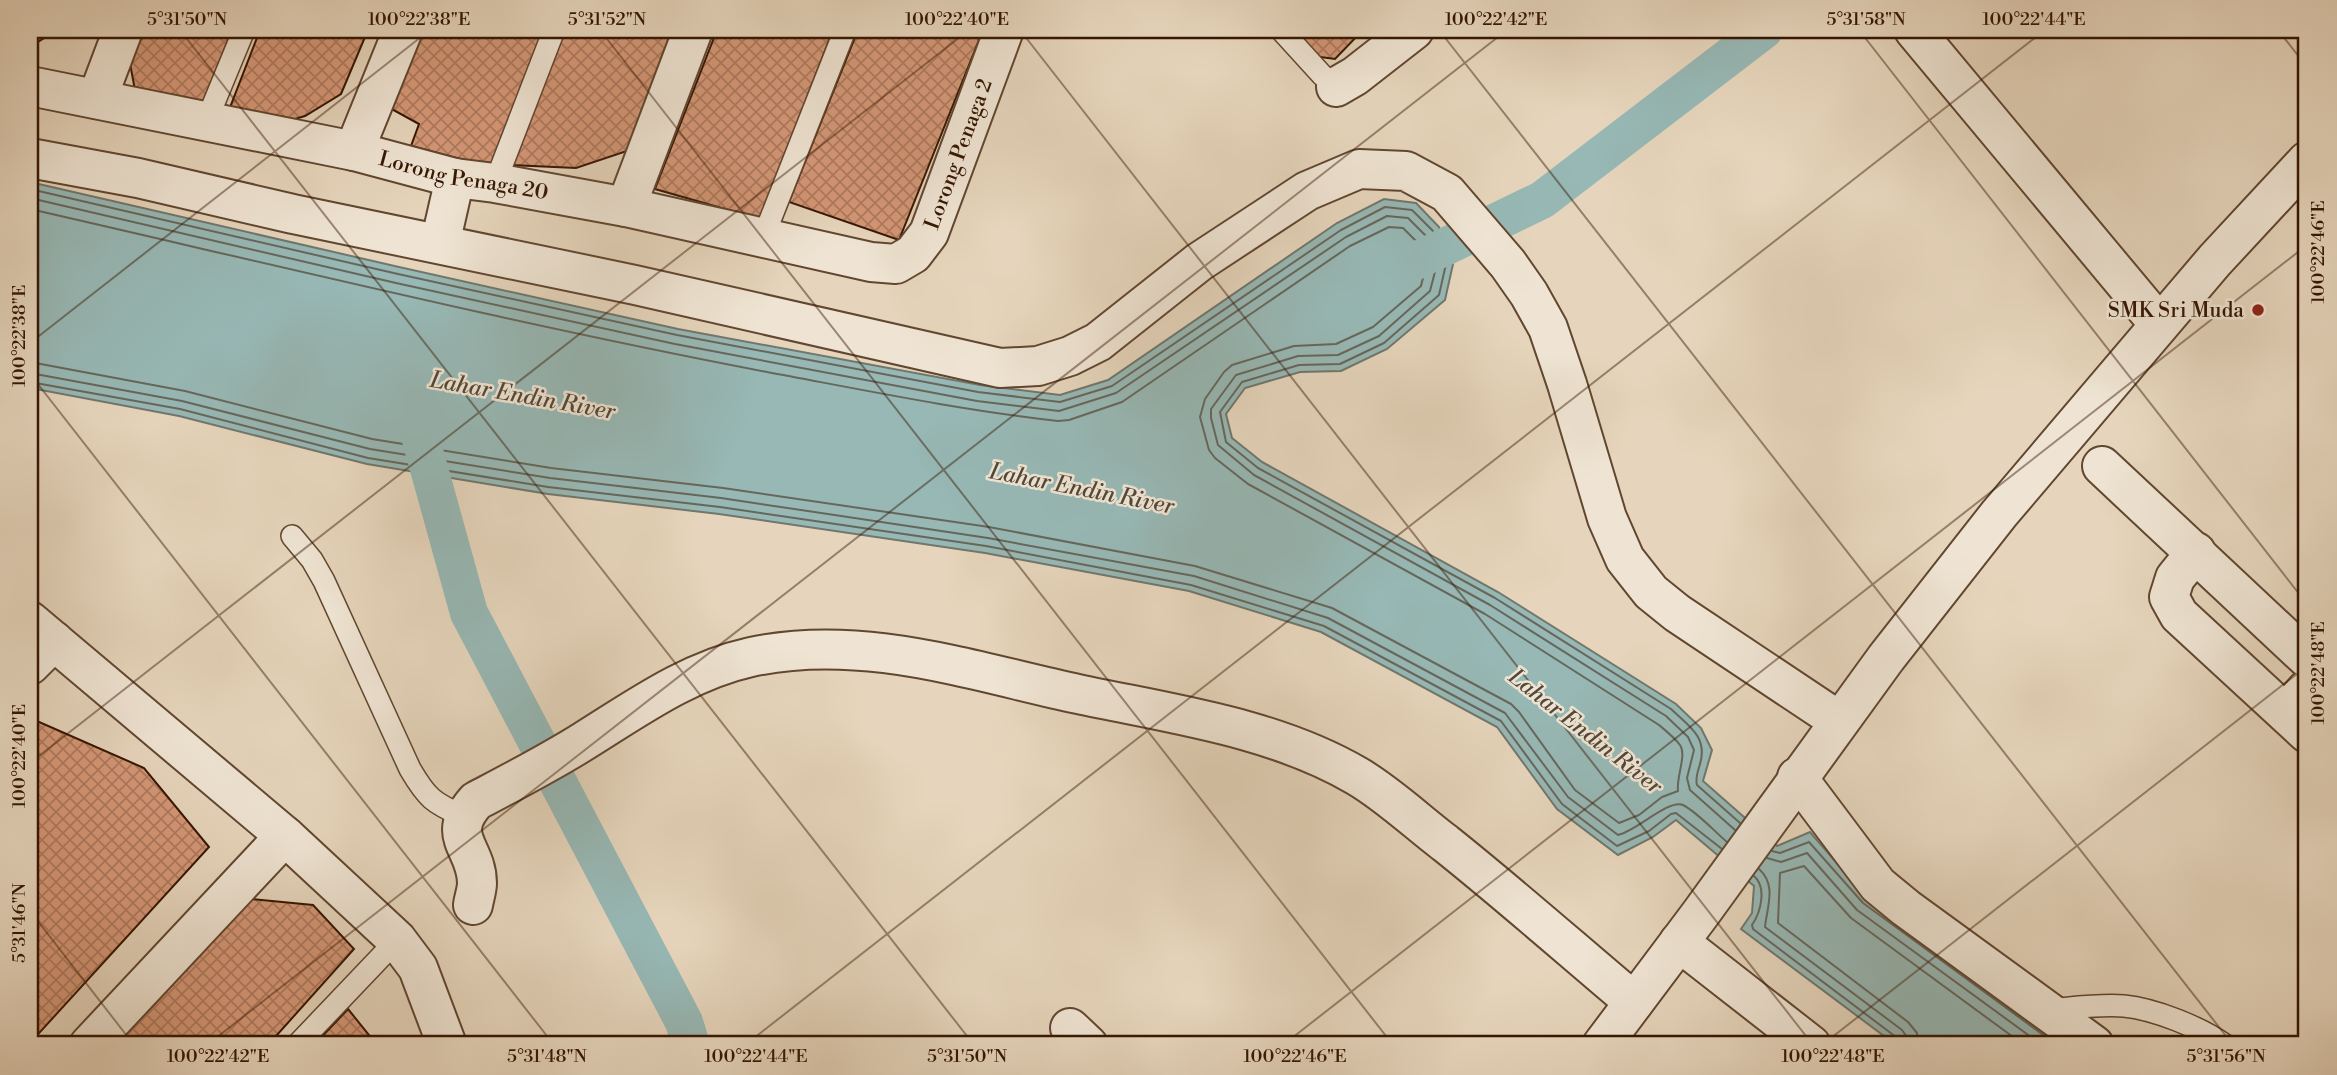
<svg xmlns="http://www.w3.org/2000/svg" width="2337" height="1075" font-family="'Libre Bodoni',serif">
  <defs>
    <pattern id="building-cross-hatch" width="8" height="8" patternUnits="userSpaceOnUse" patternTransform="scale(1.75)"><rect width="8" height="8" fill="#d59776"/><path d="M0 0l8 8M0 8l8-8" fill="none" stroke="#ae7a5f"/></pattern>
  </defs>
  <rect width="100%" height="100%" fill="#e6d5bc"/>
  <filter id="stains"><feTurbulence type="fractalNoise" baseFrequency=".00286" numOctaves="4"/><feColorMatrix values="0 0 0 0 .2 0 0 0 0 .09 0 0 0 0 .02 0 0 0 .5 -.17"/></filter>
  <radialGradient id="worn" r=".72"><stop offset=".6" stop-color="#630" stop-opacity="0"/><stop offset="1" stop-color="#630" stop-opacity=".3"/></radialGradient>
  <!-- water -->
  <path fill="#97b8b5" stroke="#70776d" stroke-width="2" d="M30 182 399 267 678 329 980 385 1060 395 1108 380 1337 223 1384 199 1416 203 1439 227 1453 264 1445 300 1387 349 1341 371 1300 372 1245 388 1226 414 1232 438 1262 462 1498 592 1676 704 1701 728 1712 750 1703 781 1777 846 1810 832 1867 898 2069 1045H1896L1741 929 1752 913 1754 886 1676 820 1653 837 1618 855 1557 809 1497 727 1321 632 1189 591 985 553 719 514 548 494 367 464 179 416 30 388Z"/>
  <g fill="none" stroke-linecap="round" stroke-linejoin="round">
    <!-- shore -->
    <path stroke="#66675c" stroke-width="2" d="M30 189 398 274 677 335 978 392 1060 402 1112 386 1341 230 1385 207 1412 210 1433 231 1446 264 1439 295 1384 343 1340 364 1299 365 1242 382 1220 412 1226 442 1258 468 1495 598 1671 709C1689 726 1708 737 1700 764 1698 771 1695 778 1697 785L1740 823
      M30 198 396 283 675 344 977 401 1059 411 1116 393 1346 237 1387 216 1408 218 1426 236 1437 264 1430 291 1379 336 1338 355 1298 356 1236 375 1211 409V418L1218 445 1254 475 1490 605 1666 716 1688 737 1694 750 1687 778 1690 790 1735 830
      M30 209C275 265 520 325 767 372 864 390 960 410 1058 421L1069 420 1122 402 1350 246 1389 227 1403 228 1417 242 1426 265 1421 286 1373 327 1336 344 1294 346 1232 365 1224 372 1205 399 1200 417 1209 450 1215 458 1248 484 1485 614 1659 725C1666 731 1675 738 1680 745 1687 755 1676 777 1678 791L1662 797 1639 815 1619 823 1575 790 1519 712 1511 704 1332 608 1195 566 989 527 723 488 551 468 372 439 185 391 30 362
      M30 373 182 401 370 449 550 478 721 498 988 538 1194 576 1328 618 1505 713 1568 797 1618 835C1637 831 1668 799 1683 805 1697 812 1715 832 1727 842
      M30 382 180 409 368 458 548 487 720 507 986 546 1191 585 1324 626 1501 721 1562 804 1617 846 1649 831 1671 814 1676 813 1722 849
      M1772 851 1780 853 1809 842 1863 903 2057 1045
      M1767 858 1781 862 1807 853 1857 910 2042 1045
      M1759 869C1777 885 1767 907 1765 927L1902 1030 1907 1037 1908 1045
      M1754 876C1767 887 1761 912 1752 925L1753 929 1896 1037 1899 1045
      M1918 1045 1917 1033 1908 1022 1778 923 1780 873 1804 866 1851 918 2024 1045"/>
    <!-- canal -->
    <path stroke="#97b8b5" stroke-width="38" d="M1399 269 1542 200 1764 30
      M425 427 420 436 469 613 684 1022 691 1045"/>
  </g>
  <!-- building -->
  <path fill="url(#building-cross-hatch)" stroke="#351602" stroke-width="2" d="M30 30H57L30 47Z
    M137 30H232L200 110 135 90 128 53Z
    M260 30H368L341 94 305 116 278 124 229 110Z
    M420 30H544L490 167 411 146 419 124 388 107Z
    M565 30H672L627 151 576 168 511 165Z
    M717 30H833L760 219 655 189Z
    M858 30H983L899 240 789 202Z
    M1292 30H1363L1335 59 1313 56Z
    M30 718 144 768 209 847 30 1043Z
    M242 898 313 905 354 949 268 1045H104Z
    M348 1009 377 1045H314Z"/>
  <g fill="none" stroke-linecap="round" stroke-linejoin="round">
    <!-- service casing -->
    <g stroke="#614630" stroke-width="24">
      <path id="service" d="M1281 30 1322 75 1336 87
        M206 122 244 30
        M495 183 554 30
        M763 238 845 30
        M292 536 312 560 324 581 410 769C427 798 433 803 463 816
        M2047 1010C2072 1008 2099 1004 2124 1006 2154 1009 2200 1027 2225 1045
        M297 1045 397 940"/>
    </g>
    <!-- minor casing -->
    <g stroke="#614630" stroke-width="42">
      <g id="minor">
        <path d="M1914 30 2159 324"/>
        <path id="s1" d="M30 86 354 151 455 178 495 183 626 207 871 262 896 264 913 254 929 233 1004 30"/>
        <path d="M1336 87 1355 76 1414 30"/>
        <path d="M97 99 123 30"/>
        <path d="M354 151 403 30"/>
        <path d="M30 158 138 178 293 214 635 285 1000 368 1038 366 1070 356 1098 342 1199 262 1307 191 1359 169 1406 171 1447 193 1508 264 1529 294 1548 328 1567 384 1607 518 1625 559 1651 592 1677 613 1839 721"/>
        <path d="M626 207 693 30"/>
        <path d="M440 244 455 178"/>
        <path d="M2102 466 2307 658"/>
        <path d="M2196 552 2175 578 2169 597 2179 615 2307 733"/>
        <path d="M30 621 285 836 397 940 418 968 447 1045"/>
        <path d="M30 665 54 641"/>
        <path d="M2286 713 2307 689"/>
        <path d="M1797 777 1878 885 1906 908 2094 1045"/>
        <path d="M473 905C474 898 477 890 477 883 477 847 444 837 476 801 512 782 549 763 584 741 637 708 688 671 751 657 862 633 971 671 1078 694 1171 714 1273 727 1357 776 1388 794 1416 821 1445 843 1509 894 1571 949 1634 1002"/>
        <path d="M1679 942 1811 1045"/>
        <path d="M1070 1028 1088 1045"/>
        <path d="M89 1045 285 836"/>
      </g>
    </g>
    <!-- tertiary casing -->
    <g stroke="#614630" stroke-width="42">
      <path id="tertiary" d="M1602 1045 1701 913 1886 658 1999 514 2215 260 2307 161"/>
    </g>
    <!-- service -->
    <use href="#service" stroke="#efe4d3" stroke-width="21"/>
    <!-- minor -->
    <use href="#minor" stroke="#efe4d3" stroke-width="38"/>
    <!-- tertiary -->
    <use href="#tertiary" stroke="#efe4d3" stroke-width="38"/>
  </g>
  <!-- ticks -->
  <path fill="none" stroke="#351602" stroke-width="2" stroke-opacity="0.45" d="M180 30 974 1045M600 30 1393 1045M1020 30 1813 1045M1439 30 2233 1045M1859 30 2307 604M2278 30 2307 67M30 343 430 30M30 374 554 1045M30 763 969 30M30 911 134 1045M207 1045 1507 30M745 1045 2045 30M1283 1045 2307 245M1822 1045 2307 666"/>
  <!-- markers -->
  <circle fill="#8f2418" stroke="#efe4d3" stroke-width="2.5" cx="2258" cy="310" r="7"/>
  <g text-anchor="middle" stroke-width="5" stroke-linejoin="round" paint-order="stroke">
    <!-- street labels -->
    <g font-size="21" fill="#351602" stroke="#efe4d3">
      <text dy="7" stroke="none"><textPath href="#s1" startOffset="1015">Lorong Penaga 2</textPath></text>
      <text dy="7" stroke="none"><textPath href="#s1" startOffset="443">Lorong Penaga 20</textPath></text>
    </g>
    <!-- poi labels -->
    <g font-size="21" fill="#351602" stroke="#efe4d3" text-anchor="end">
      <text x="2244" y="317">SMK Sri Muda</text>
    </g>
    <!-- water labels -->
    <g font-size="23" font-style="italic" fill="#524738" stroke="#efe4d3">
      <text transform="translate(523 395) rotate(10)" y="8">Lahar Endin River</text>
      <text transform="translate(1082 488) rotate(11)" y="8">Lahar Endin River</text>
      <text transform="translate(1586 731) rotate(38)" y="8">Lahar Endin River</text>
    </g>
  </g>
  <!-- margin -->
  <rect width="2337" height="1075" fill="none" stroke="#e6d5bc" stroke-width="77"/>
  <rect x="38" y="38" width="2260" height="998" fill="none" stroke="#351602" stroke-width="2.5"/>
  <g font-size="18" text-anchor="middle" fill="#351602">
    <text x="187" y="25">5°31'50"N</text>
    <text x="419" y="25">100°22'38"E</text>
    <text x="607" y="25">5°31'52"N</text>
    <text x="957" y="25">100°22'40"E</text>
    <text x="1496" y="25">100°22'42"E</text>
    <text x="1866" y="25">5°31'58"N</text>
    <text x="2034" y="25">100°22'44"E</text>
    <text transform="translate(2318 252) rotate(-90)" y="6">100°22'46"E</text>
    <text transform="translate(19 336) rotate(-90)" y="6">100°22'38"E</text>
    <text transform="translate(2318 673) rotate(-90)" y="6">100°22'48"E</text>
    <text transform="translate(19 756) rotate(-90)" y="6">100°22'40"E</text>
    <text transform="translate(19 923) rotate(-90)" y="6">5°31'46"N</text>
    <text x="218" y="1062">100°22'42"E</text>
    <text x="547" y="1062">5°31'48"N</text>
    <text x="756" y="1062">100°22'44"E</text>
    <text x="967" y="1062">5°31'50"N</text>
    <text x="1295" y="1062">100°22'46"E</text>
    <text x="1833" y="1062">100°22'48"E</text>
    <text x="2226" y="1062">5°31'56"N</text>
  </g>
  <rect width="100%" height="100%" filter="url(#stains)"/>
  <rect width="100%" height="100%" fill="url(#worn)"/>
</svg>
